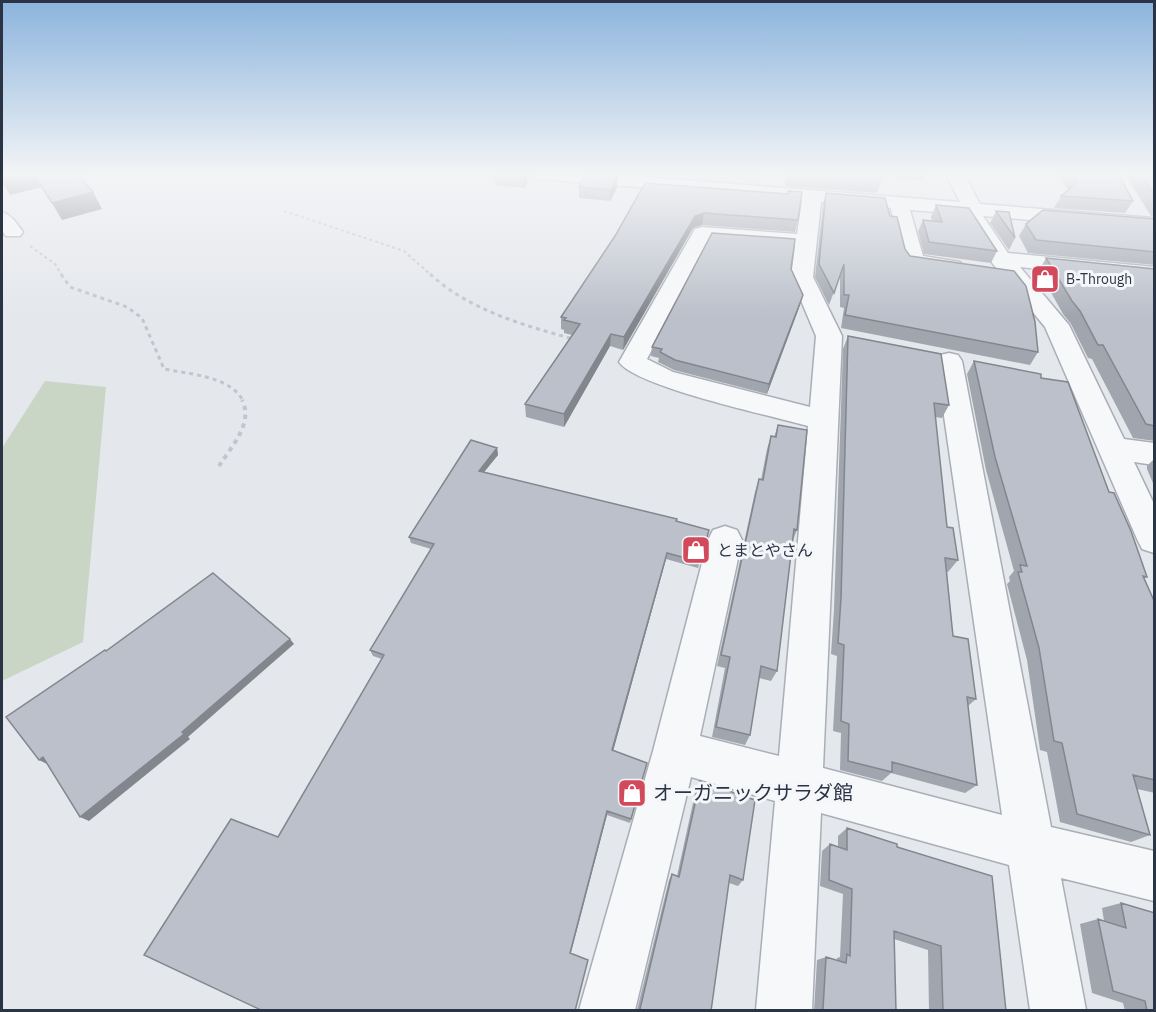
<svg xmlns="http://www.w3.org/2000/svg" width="1156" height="1012" font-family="'IBM Plex Sans','Noto Sans JP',sans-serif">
  <rect width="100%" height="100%" fill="#e4e7ec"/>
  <!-- built -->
  <path fill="#d2d6de" d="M610 174H760V187Z"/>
  <!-- green -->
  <path fill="#c9d6c5" d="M45 381 106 387 83 642 2 681V448Z"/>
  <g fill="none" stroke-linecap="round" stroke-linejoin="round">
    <!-- minor casing -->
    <g stroke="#a9aeb7" stroke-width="3">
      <path id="minor" d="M531 174H607L960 202 946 174H964L980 204 1154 218V230L983 216 1008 253 1154 267V281L1020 267 1069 325 1124 439 1154 443V465L1134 462 1154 504V553L1142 549 1137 539 1045 327 993 264 964 214 910 210 923 256 960 262 963 267 960 272 952 274 905 266 902 261 891 208 821 202 813 277 842 336 823 768 1002 815 936 361 940 355 949 353 958 355 962 361 1051 827 1154 851V901L1061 878 1086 1010H1030L1009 865 821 813 812 1010H756L775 801 691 777 635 1010H579L653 751 708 540 713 530 725 526 737 530 742 540 700 736 779 756 808 426C773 416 636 387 619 362L695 229 702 227 797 234 802 201 540 179 534 178ZM709 240 795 246 791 277 816 336 810 407 673 372 647 359Z
        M2 212C12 215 17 224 23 232L20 236H6L2 231Z"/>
    </g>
    <!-- path-far2 -->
    <path stroke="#c2c5cb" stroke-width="2" stroke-dasharray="3 3" stroke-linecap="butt" d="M284 211 404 251 431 275
      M30 246 55 264 62 275"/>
    <!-- path-far1 -->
    <path stroke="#c2c5cb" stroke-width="3" stroke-dasharray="4 4" stroke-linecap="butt" d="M61 274 70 287 127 307 142 318 164 369C188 374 231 376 243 401
      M430 274C469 310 523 325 573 339"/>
    <!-- path -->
    <path stroke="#c2c5cb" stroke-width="4" stroke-dasharray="4.5 4.5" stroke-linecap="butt" d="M219 466C231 447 254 423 242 400"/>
    <!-- minor -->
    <use href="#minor" fill="#f7f8fa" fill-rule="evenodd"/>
  </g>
  <!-- wall -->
  <path fill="#a1a5ae" d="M494 174H530V177L524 188 495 185Z
    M785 174H925L923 180 883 177 877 193 785 186Z
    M1059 174H1118L1133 201 1125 213 1054 208 1061 196 1068 190 1063 182Z
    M1125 174H1155V217L1151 216Z
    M645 183 788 194V191L798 220 795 232 702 225 693 228 623 350 610 346 564 427 526 417 525 404 572 335 564 333V330L561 329V317L615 236Z
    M579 187 617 188 610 201 579 198Z
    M826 193 890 216 905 249 910 256 1038 352 1030 365 841 328 844 308 840 307V276L829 305 815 277 823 204Z
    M936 205 997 251 991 263 924 254 918 231 923 220 932 221 931 217Z
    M996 211 1015 238 1009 250 990 223Z
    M1155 219V265L1028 253 1019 236 1026 224Z
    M1046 258 1155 269V441L1133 438 1092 359 1088 358 1071 324 1063 314 1039 271Z
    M791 269 800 305 767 394 674 370 658 362 659 358 651 356 652 347Z
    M848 336 949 405 942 418 935 417 947 527 958 560 948 572H947L953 636 976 699 968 706 977 785 965 793 891 773 882 781 840 770 841 733 833 731 837 656 831 654 834 610 843 349Z
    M974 361 1041 378 1109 492 1147 577 1144 579 1155 603V793L1137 789 1150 835 1131 842 1060 822 1047 752 1040 750 1027 660 1007 584 1010 581 1009 577 1014 571 986 470 967 374Z
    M778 425 797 530 793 540 777 671 771 681 759 678 750 735 745 745 712 737 725 668 717 666 755 492 759 479 761 480 767 449 771 436 774 437Z
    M497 448 498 455 484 472 709 530 698 568 666 559 613 751 647 763 630 823 607 815 571 953 278 837 382 659 373 656 370 650 431 549 411 543 409 537Z
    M1155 458V488L1147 469V466Z
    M700 781 743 880 738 886 729 883 711 1011 637 1010 669 880 672 874 677 876 696 789Z
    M847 828 897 847 1006 1011H929L928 950 894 939 896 1011H814L817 960 826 957 837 960V958L840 957 843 894 820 886 822 851 830 844 838 847V836Z
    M1121 903 1155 1011H1125L1123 1003 1092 993 1080 924 1098 919 1104 921 1102 908Z"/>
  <!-- shaded-wall -->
  <path fill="#83868d" d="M16 174H34L42 187 10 195 2 181V178Z
    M75 174H88L89 176 78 178Z
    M523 174H530V177L524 188Z
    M617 177V188L610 201 611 190Z
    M93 192 102 209 62 220 52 203Z
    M704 213 702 225 693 228 623 350 624 337 695 216Z
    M803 295 800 305 767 394 769 384Z
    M611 334 610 346 564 427V414Z
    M497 448 498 455 480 477 479 471Z
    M667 553 666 559 612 755V750Z
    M290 639 294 644 188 737 190 739 89 821 80 817Z
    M43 757 47 764 39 760Z
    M607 811V815L570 955V953Z"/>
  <!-- building -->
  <path fill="#bbc0ca" stroke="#83868d" stroke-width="1.5" d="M2 174H16L2 178Z
    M34 174H78L93 192 52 203Z
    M585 174H586L617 177 611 190 579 187Z
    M1072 174H1118L1133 201 1061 196 1078 182Z
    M1140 174H1155V196Z
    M645 183 788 194V191L802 192 798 220 704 213 695 216 624 337 611 334 564 414 525 404 580 324 564 320 566 318 561 317 615 236Z
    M826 193 885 198 890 216 897 217 905 249 910 256 1014 271 1026 286 1035 322 1038 352 845 315 849 295H844V264L834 293 819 264Z
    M936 205 969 208 997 251 929 242 923 220 942 222Z
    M1043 210 1155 219V252L1036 240 1026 224Z
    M996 211 1009 212 1015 238Z
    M712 233 795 239 791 269 803 295 769 384 675 360 660 352 662 349 652 347Z
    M1046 258 1155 269V426L1146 424 1103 345H1098L1080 311 1072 301Z
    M848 336 941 354 949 405 934 403 947 527 953 528 958 560 945 558 953 636 968 639 976 699 967 697 977 785 892 762V772L848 761 849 724 841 721 844 645 838 643 841 598Z
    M974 361 1041 374V378L1068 382 1109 492 1114 493 1131 531 1147 577 1143 576 1155 603V780L1133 775 1150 835 1077 814 1062 743 1054 741 1039 648 1018 572H1022L1020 565 1027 566 995 457Z
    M778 425 807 430 797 530 794 529 777 671 761 666 750 735 716 727 730 657 721 655 759 479 763 480 771 436 776 437Z
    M471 440 497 448 479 471 677 519 676 521 709 530 700 562 667 553 612 750 647 763 631 819 607 811 570 953 588 960 575 1011H263L144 955 231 819 278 837 384 655 370 650 434 544 409 537Z
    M213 573 290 639 182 732 184 734 80 817 43 757 39 760 6 717 105 650 106 651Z
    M700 781 755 800 743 880 730 875 711 1011H636L640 1009 672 874 679 877Z
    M847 828 897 844V847L992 876 1006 1011H943L941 946 894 931 896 1011H826L823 1009 826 957 846 963 847 954 850 956 852 889 829 880 830 844 847 850Z
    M1121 903 1155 913V1011H1147L1145 1001 1113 991 1098 919 1126 928Z"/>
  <!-- sky -->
  <linearGradient id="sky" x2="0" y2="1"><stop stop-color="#8bb4dd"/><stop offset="0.55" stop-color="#f3f4f6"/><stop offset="1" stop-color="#f3f4f6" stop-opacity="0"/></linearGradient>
  <rect width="1156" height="316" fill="url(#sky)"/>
  <!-- icons -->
  <defs>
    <g id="shop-square" transform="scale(1.5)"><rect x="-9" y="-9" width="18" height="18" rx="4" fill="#d1495b" stroke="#f4f6f9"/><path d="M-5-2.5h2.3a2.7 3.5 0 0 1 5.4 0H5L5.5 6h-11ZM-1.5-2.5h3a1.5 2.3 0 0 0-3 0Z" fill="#fff"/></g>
  </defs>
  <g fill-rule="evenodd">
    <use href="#shop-square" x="1045" y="279"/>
    <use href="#shop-square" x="696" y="550"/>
    <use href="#shop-square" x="632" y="793"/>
  </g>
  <g text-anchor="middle" stroke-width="6" stroke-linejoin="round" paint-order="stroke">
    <!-- far-poi labels -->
    <g font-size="14" fill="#2b3445" stroke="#f4f6f9" text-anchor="start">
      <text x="1066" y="284">B-Through</text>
    </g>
    <!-- poi labels -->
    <g font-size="16" fill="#2b3445" stroke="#f4f6f9" text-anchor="start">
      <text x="717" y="556">とまとやさん</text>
    </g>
    <!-- near-poi labels -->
    <g font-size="20" fill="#2b3445" stroke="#f4f6f9" text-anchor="start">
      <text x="653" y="800">オーガニックサラダ館</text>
    </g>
  </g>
  <!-- border -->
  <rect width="1156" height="1012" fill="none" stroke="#2b3445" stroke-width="6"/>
</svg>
